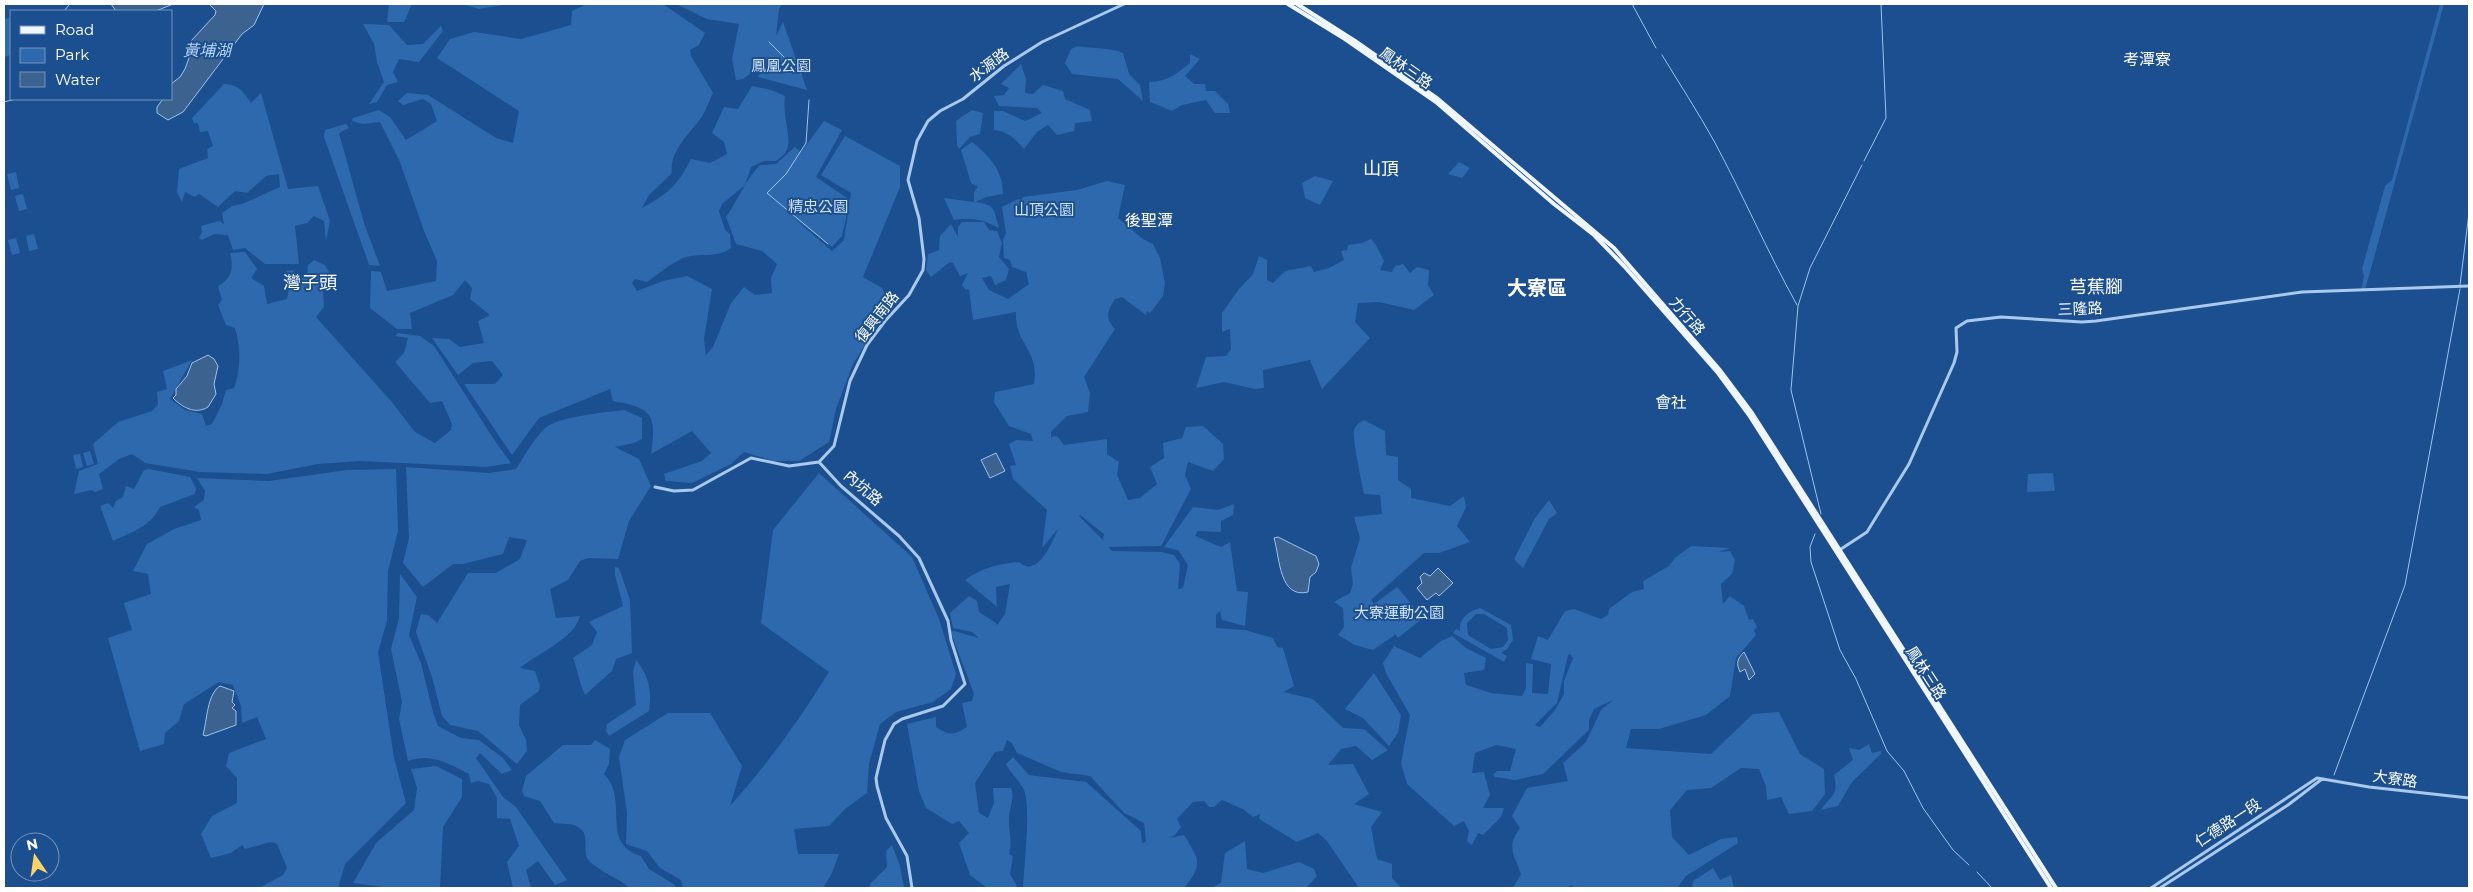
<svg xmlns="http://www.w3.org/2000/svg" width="2473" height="892" font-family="Montserrat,'Noto Sans TC',sans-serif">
  <rect width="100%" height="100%" fill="#1b4f8f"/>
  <!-- green -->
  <path fill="#2e69ad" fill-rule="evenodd" d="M389 4H412L404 22H387Z
    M462 4H509L479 9Z
    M587 4H663L705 33 699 45 690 50 691 56 713 93C709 101 706 111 701 118 689 134 669 152 672 173L649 195 642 208C668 194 678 185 691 159L710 163 727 154 724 142 712 133 724 107 738 109 752 86 771 90 785 96C782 113 792 140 787 149 786 154 780 158 776 161H764L751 167 745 185 722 204 719 211 725 230 730 234 731 248C717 259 698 252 683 258 670 264 658 274 647 282L635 279 632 283 637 291 663 281 687 276 712 289 704 339 706 355 713 347 731 303 744 287 755 295 772 293 771 278 777 264 762 251 736 244 726 217C738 200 746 179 760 165L776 164 795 147 801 152 824 121 842 130 816 177 850 200 851 193 821 175 845 136 900 166V187L863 277 882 288 890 304 853 364 836 409 829 442 799 461H774L744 452 731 464 692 483 666 481 664 474 702 461 711 453 692 431 651 454C657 414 652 408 613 401L610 389 539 418 512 455 464 384H495L503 375 492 361 473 363 458 375 432 338 449 339 460 347 484 343 478 321 490 315 470 299 472 288 465 280 453 295 410 313 412 329H397L370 308 371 271 381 272 387 291 436 281 437 261 424 231 400 162 380 122 363 124 352 121 353 118 379 110 390 117 406 140 437 121 431 104 423 99 403 105 398 101 407 93 428 95 496 138 513 143 519 111 437 58 450 39 474 32 521 39 571 25 572 11ZM850 201 844 240 832 251 790 215 832 247 842 236Z
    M676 4H782L779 9 776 36 783 22 807 90 758 77 764 63 743 79 736 80 732 59 739 24 707 19Z
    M2440 4H2444L2365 290H2361L2364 276 2362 269 2385 186 2392 180Z
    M9 18 11 29V55L4 57V19Z
    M363 24 389 25 407 45 423 44 441 26 443 31 419 62 399 59 393 72 398 82 387 85 377 102 369 104 384 82 377 62 374 44Z
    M1078 46C1093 49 1109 47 1123 53L1129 74 1140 85 1143 101 1118 79 1072 74 1065 63 1071 49Z
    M1190 54 1200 59 1185 76 1194 84H1205L1206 91H1215L1228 104 1230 113H1215L1206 100 1182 105 1172 111 1150 102 1149 82C1168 81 1175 75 1190 63Z
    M1021 64 1026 79 1025 93 1033 94 1043 85 1063 91 1065 99 1090 110 1092 121 1075 123 1074 131 1057 135 1048 125 1037 132 1024 149C1015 139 1008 131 994 130V111H1003L1025 121 1042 113 1037 108 999 106 994 96 1004 95 1009 88 1001 84Z
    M224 84C239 85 243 91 251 103L261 93 288 189 318 186 330 221 326 241 324 221 314 216 307 223 295 226 299 264H265L245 248 233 250 228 235 214 234 202 240 199 238 202 232 201 226 219 221 224 224 222 213 232 206 242 204 280 187 279 174 266 176 247 193 235 191 218 207 199 194 195 197 185 192 182 202 177 192 179 169 208 158 207 149 213 146 208 131 200 132 198 123H194L192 118Z
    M972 110 983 113 980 134 970 137 959 149 957 145 956 121Z
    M346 124 349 128 339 133 364 223 380 266 369 265 324 137 325 130Z
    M972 142C990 157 1003 170 1003 194L986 197 975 202C996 205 993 208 999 228 984 220 971 217 954 220L944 198 974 202V192L978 187 971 183 961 150Z
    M1459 162 1470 168 1462 178 1448 174Z
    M16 172 19 188 11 190 7 174Z
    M1315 176 1333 181 1320 205 1305 198 1302 183Z
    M1107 181 1125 185 1118 218 1143 239 1153 244 1160 258 1165 283 1163 296 1150 313 1147 311 1146 315 1122 297 1115 299C1108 311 1104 317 1115 329L1084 377 1090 393 1088 412 1067 416 1051 432V437L1057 436 1064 445 1107 439V454L1119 462 1117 475 1128 500 1140 498 1157 484 1150 467 1164 458 1163 443 1182 438 1186 427 1203 426 1223 444 1224 459 1213 471 1188 462 1185 475 1191 489 1161 546 1108 547 1112 551 1161 552 1174 555 1180 564 1178 589 1183 588 1188 565 1178 550 1164 547 1193 507 1218 510 1234 504 1233 515 1221 521V532L1198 531 1195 536 1221 547 1230 542 1237 591 1248 592 1245 626 1222 620 1220 611 1216 615V628L1245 630 1273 638 1277 647 1283 648 1294 686 1284 692 1313 699 1343 728 1364 729 1388 750 1372 760 1356 746 1341 749 1328 765 1353 764 1369 794 1354 804 1382 812 1371 827 1377 859 1392 864V878L1401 888H1359L1327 841 1318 833 1297 842 1259 819 1260 814 1253 817 1243 809 1222 800 1214 807H1209L1204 801 1193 802 1177 819 1181 827 1175 835 1169 838 1184 835C1200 861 1203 864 1184 888H1023C1024 869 1031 806 1024 790 1020 781 1011 774 1006 764L1013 757 1029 775 1086 782 1141 831 1142 843 1146 842 1144 823 1124 813 1090 776 1061 772 1045 765 1017 753 1012 743 1007 740 1003 751 995 752 975 783 979 813 988 818 994 803 993 788H1011C1015 798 1010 806 1009 816 1008 829 1013 841 1009 854L1013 856 1010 874 1017 886 1015 888H987L970 875 959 843 969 833 959 821 952 824 926 808 919 791 907 724 936 717V727C949 736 954 735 967 727L962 703 972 701 974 694 950 630 979 638 972 632 953 628 950 613 969 596 977 601 979 612 996 623 997 625 1005 614 1010 584 996 587 997 607 965 580C982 568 999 564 1019 562 1038 579 1052 542 1058 529L1042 548 1047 510 1013 479 1010 466 1016 465 1009 444 1016 440 1033 441 1031 434 1009 426 994 402 995 392 1034 384C1040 350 1014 343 1016 312L973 320 969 289 966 290 962 285 968 273 960 276 953 263 950 262 931 277 926 270 928 254 939 250 940 236 951 224 958 237V227L962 222H984L989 230 997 231 1002 243 999 257 1009 269 1006 280 995 285 991 276 982 278 989 290 1008 299 1029 284 1026 272 1012 267 1010 260 1004 258 1003 240 1006 233 1002 207 1018 199 1021 200 1023 197 1077 190ZM1080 515 1104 534 1103 540 1079 516Z
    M23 194 27 209 19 211 15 196Z
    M34 234 38 249 29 251 26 236Z
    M16 238 20 253 12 255 8 240Z
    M1371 239 1376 245 1384 261 1380 270 1392 272 1395 266 1403 264 1410 273 1417 267 1429 270 1428 285 1434 295 1414 310 1379 302 1358 303 1355 322 1370 338 1322 389 1310 360 1263 370 1264 388 1255 389 1224 382 1196 388 1206 357 1226 356 1231 349 1230 329 1222 332V313L1239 289 1253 274 1259 256 1267 260V280L1273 283 1285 271 1311 266 1314 272 1329 268 1344 260 1341 251 1347 250 1348 245 1362 243Z
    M245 252 257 269 251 278 264 286 267 304 287 299 291 276 286 271 293 270 296 278H301L307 274 308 265 314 260 325 265 333 279 323 292 324 307 316 317 391 401 415 432 435 443 451 430 452 424 442 401 430 403 395 362 404 353 408 338 395 336 398 333 420 336 434 346 495 441 511 463 486 467 360 461 318 464 267 474 200 472 145 463 132 454 119 459 99 474 103 489 95 492 92 490 74 494 79 471 98 464 93 444 118 422 152 411 158 404 157 392 167 389 163 371 192 360 170 399 185 410 202 414 206 426 212 424 222 404 226 390 234 388C241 369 241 348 235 328L226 325 218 305 222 300 218 286C232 278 234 268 230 253Z
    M624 410 642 418V439L634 443 615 447 639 459 651 486 629 521 618 559 588 558 580 561 568 580 550 589 556 618 580 616C575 638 537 654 520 668L535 671 540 685 539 691 520 705 519 725 526 740 527 751 517 764 478 731 450 725 442 716 432 677 416 632 421 614 428 615 437 623 468 573H496L520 559 527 540 509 537 503 554 463 564H453L423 587 403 563 409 538 406 467 489 473 516 469C525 455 533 440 545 428 557 417 607 412 624 410Z
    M1364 420 1385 431 1386 455 1398 457V480L1411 489V498L1450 506 1464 496 1466 507 1457 526 1470 542 1439 553H1424L1371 600 1374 604 1397 587 1423 618 1398 638 1392 630 1395 635 1373 650 1355 645 1338 635 1344 627 1343 608 1334 602 1350 593 1353 584 1351 568 1360 538 1354 517 1382 514 1380 495 1364 494C1362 484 1352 438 1354 431 1355 425 1359 423 1364 420Z
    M90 451 94 464 87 466 83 453Z
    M80 454 83 467 76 469 73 455Z
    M149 469 190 477 196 488 195 494 160 507C150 527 132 532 113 541L100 506 108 503 113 508 116 501 123 497 126 486 134 489 144 470Z
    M396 469 398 531 388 571 387 621 378 652 394 758 406 803 345 864 338 888H259L283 875 287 868 277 844 271 842 245 849 242 845 231 853 211 858 201 834 212 816 237 803V778L226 766 229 753 266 739 257 717 242 723 241 706 233 685 219 682 184 704 179 721 165 733 164 744 140 751 108 638 132 630 124 603 151 594 148 574 133 571 147 544 174 529 201 520 199 510 194 507 204 500 205 491 197 478 269 481 347 470Z
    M819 473 912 557 939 619 956 674 951 689 933 702 896 712 880 724 869 764 867 793 845 809 829 826 794 829 798 854H839L831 875 823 888H683L681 880 660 868 647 851 626 844 627 813 619 757 625 740 668 713H710L742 766 730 806C767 765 800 719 829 672L761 623 773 530Z
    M2053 473 2055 491 2027 492 2028 474Z
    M1549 500 1557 513 1549 519 1523 568 1514 559 1535 518Z
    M1691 546 1730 548 1719 552 1730 551 1735 560 1732 574 1721 584 1723 604 1730 596 1744 606 1749 620 1753 619 1757 627 1754 630 1756 635 1736 658 1730 696 1706 715 1659 729H1631L1626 748 1711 754 1753 714 1779 712 1800 754 1824 769 1825 794 1812 811 1789 814 1781 797 1767 800 1766 786 1759 769 1741 768 1711 788 1687 790 1670 810 1672 837 1689 855 1721 839 1737 837 1738 843 1686 876 1677 888H1571L1573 885 1565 888H1513L1521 874C1514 854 1506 847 1520 828L1512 816 1527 788 1568 781 1563 763 1586 742 1601 710 1613 700 1594 709 1589 720V730L1543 774 1515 780 1495 777 1493 775 1497 771H1510L1516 749 1496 745 1475 753 1472 773 1484 772 1490 795 1483 808H1504L1501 817 1483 835 1478 833 1472 845 1467 841 1469 831 1464 821 1454 826 1407 784 1401 763 1410 715 1386 673 1383 663 1394 646 1420 658 1441 641 1452 636 1466 648 1486 658 1484 670 1464 673 1466 685 1491 693 1522 696 1526 688V663L1533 664 1532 693 1548 694 1551 664 1531 659 1538 636 1548 640 1565 611 1574 609 1601 619 1608 615 1609 609 1632 592 1644 589 1643 581 1669 566 1675 558ZM1570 654 1573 658 1564 681V694L1555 710 1540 727 1535 725 1557 703 1568 655Z
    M615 567 619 568 630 600 632 653 616 659 612 671 585 695C579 682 578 671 573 658L592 645 597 632 589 622 623 606 615 575Z
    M400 574 417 597 409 635 421 663 433 712 438 726 461 738 479 740 503 758 512 770 502 774 480 753 476 758 503 797 516 807 567 880 555 885 538 861 526 870 531 888H513L507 862 519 846 510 819 497 818V798L489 784 478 781 471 783 469 774C448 763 431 753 408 761L399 719 402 702 391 649 399 618Z
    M1480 608 1511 625 1513 640 1507 649 1501 653 1507 656 1504 662 1453 633 1456 629 1460 631C1458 619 1469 611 1480 608ZM1476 614H1484L1507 628 1508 640 1503 647 1491 649 1468 635 1467 623Z
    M636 660C649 676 652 691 649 711L609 736 606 731 607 724 636 705 633 672Z
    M1374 673 1401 715 1398 733 1389 746 1363 718 1345 709Z
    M595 740 610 749 609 764 604 774C630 800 599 843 641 856L649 869 675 885 676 888H630C618 878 603 873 590 862 580 853 592 834 578 827 572 823 561 824 554 823L540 801 524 796 522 791 526 776 563 745H591Z
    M1869 744 1872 753 1881 751V754L1852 782 1838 806 1821 810C1831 794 1839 797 1834 775L1853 760 1849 748 1859 750Z
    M436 766 462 779V797L443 827 440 888H390L353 883 376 843 414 810 417 788 411 769Z
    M1245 841 1247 869 1263 873 1299 862 1314 869 1317 876 1306 888H1211L1221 883 1225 853Z
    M892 845 900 866 904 888H869L870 884 887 867 886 851Z
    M1713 868 1720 880 1731 875 1734 888H1692L1693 881Z"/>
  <!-- water -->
  <path fill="#3c6290" stroke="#9cc4f0" d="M111 4H173L156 11H116Z
    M209 4H264L254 25 242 34 183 112 168 120 157 113V107L163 99H171V84L180 77 185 69 190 55 191 41 215 15 216 11Z
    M208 355 214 359 218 366 214 384 216 394 208 407C195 415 182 407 173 398L176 395V389L187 376 192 363Z
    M996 453 1005 471 990 478 981 460Z
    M1278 537 1316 556 1319 564 1316 572 1310 577 1308 592C1279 599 1280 558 1274 538Z
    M1438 568 1453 583 1439 596 1436 593 1427 600 1417 588 1422 583 1420 577 1424 573 1430 576Z
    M1744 652 1755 674 1749 680 1745 669 1740 672C1736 663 1737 659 1744 652Z
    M220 686 234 691 232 702 235 705 232 708 236 711V725L206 736 203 735C207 721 207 694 220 686Z"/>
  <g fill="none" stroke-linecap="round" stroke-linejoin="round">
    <!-- stream -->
    <path stroke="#9cc4f0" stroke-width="1" d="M1632 4 1656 48
      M64 11 70 4
      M769 42 801 74
      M1662 55C1679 83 1698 112 1714 141 1743 195 1767 251 1797 305
      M809 100 806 143 786 174 767 193 828 244
      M4 102 16 99
      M1864 161 1886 118 1881 4
      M2460 285 2469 213
      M1821 514 1791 390 1798 306 1810 268 1862 165
      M1815 534 1810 547 1811 562 1840 650 1856 679 1887 751 1904 771 1923 808 1953 850 1969 865
      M2334 775 2405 585 2460 289
      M1977 872 1992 888"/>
    <!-- minor -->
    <path stroke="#a9c9ee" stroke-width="3" d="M819 462 834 446 850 381 867 345 885 321 909 295 923 270 924 259 919 218 908 180 917 141 928 121 940 111 963 99 1004 66 1042 42 1124 4
      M655 487 674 491 693 490 751 458 789 466 819 462 841 486 899 536 919 558 948 621 951 640 965 684 943 706 902 719 894 724 885 740 876 778 877 786 886 818 907 856 912 888
      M1838 551 1867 532 1878 514 1909 464 1954 363 1957 352 1956 328 1967 321 2001 317 2082 322 2096 321 2302 292 2469 286
      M2151 888 2317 778 2369 787 2469 798
      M2160 888 2288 805 2322 779"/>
    <!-- major -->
    <path stroke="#f0f6ff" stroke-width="4" d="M1288 4 1345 39 1436 102 1554 204 1594 235 1624 266 1718 373 1749 415 2051 888
      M1297 4 1355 41 1438 99 1614 248 1719 369 1752 413 2056 888"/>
  </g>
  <g text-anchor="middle" stroke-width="4" stroke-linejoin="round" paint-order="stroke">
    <!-- street labels -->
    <g font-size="15" fill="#fff" stroke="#1b4f8f">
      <text transform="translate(989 65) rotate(-37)" y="5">水源路</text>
      <text transform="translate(1406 68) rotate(35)" y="5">鳳林三路</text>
      <text transform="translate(2080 309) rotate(-2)" y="5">三隆路</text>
      <text transform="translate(1687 316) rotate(49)" y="5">力行路</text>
      <text transform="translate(877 317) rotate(-52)" y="5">復興南路</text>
      <text transform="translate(863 488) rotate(41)" y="5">內坑路</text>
      <text transform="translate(1926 673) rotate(57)" y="5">鳳林三路</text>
      <text transform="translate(2395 779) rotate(8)" y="5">大寮路</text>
      <text transform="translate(2228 823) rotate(-33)" y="5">仁德路一段</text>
    </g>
    <!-- park labels -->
    <g font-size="15" fill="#cfe3fa" stroke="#1b4f8f">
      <text x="781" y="71">鳳凰公園</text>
      <text x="818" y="212">精忠公園</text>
      <text x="1044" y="215">山頂公園</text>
      <text x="1399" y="618">大寮運動公園</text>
    </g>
    <!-- water labels -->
    <g font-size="16" font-style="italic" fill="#b5d3f5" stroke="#1b4f8f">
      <text x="207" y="56">黃埔湖</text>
    </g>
    <!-- neighbourhood labels -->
    <g font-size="16" fill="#fff" stroke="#1b4f8f">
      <text x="2147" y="65">考潭寮</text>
      <text x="1149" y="226">後聖潭</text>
      <text x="1671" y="408">會社</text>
    </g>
    <!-- quarter labels -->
    <g font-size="18" fill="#fff" stroke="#1b4f8f">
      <text x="1381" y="175">山頂</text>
      <text x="310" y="289">灣子頭</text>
      <text x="2096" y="293">芎蕉腳</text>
    </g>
    <!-- district labels -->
    <g font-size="20" font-weight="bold" fill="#fff" stroke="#1b4f8f">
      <text x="1537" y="295">大寮區</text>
    </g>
  </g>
  <!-- border -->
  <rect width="2473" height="892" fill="none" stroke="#ffffff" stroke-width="10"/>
  <!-- legend -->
  <rect x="10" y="10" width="162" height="90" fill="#1b4f8f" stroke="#7695bc"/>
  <rect x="20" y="26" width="25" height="8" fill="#f0f6ff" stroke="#7695bc"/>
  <text x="55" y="35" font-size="15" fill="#ffffff">Road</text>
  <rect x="20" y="48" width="25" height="15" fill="#2e69ad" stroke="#7695bc"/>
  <text x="55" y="60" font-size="15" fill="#ffffff">Park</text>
  <rect x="20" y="72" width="25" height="15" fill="#3c6290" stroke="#7695bc"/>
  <text x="55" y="85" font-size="15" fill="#ffffff">Water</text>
  <!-- north arrow -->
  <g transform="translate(35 857) rotate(347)"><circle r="24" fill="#1b4f8f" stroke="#7695bc"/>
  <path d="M0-4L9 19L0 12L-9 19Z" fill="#ffd166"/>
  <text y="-8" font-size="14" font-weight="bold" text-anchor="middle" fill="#ffffff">N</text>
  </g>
</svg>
